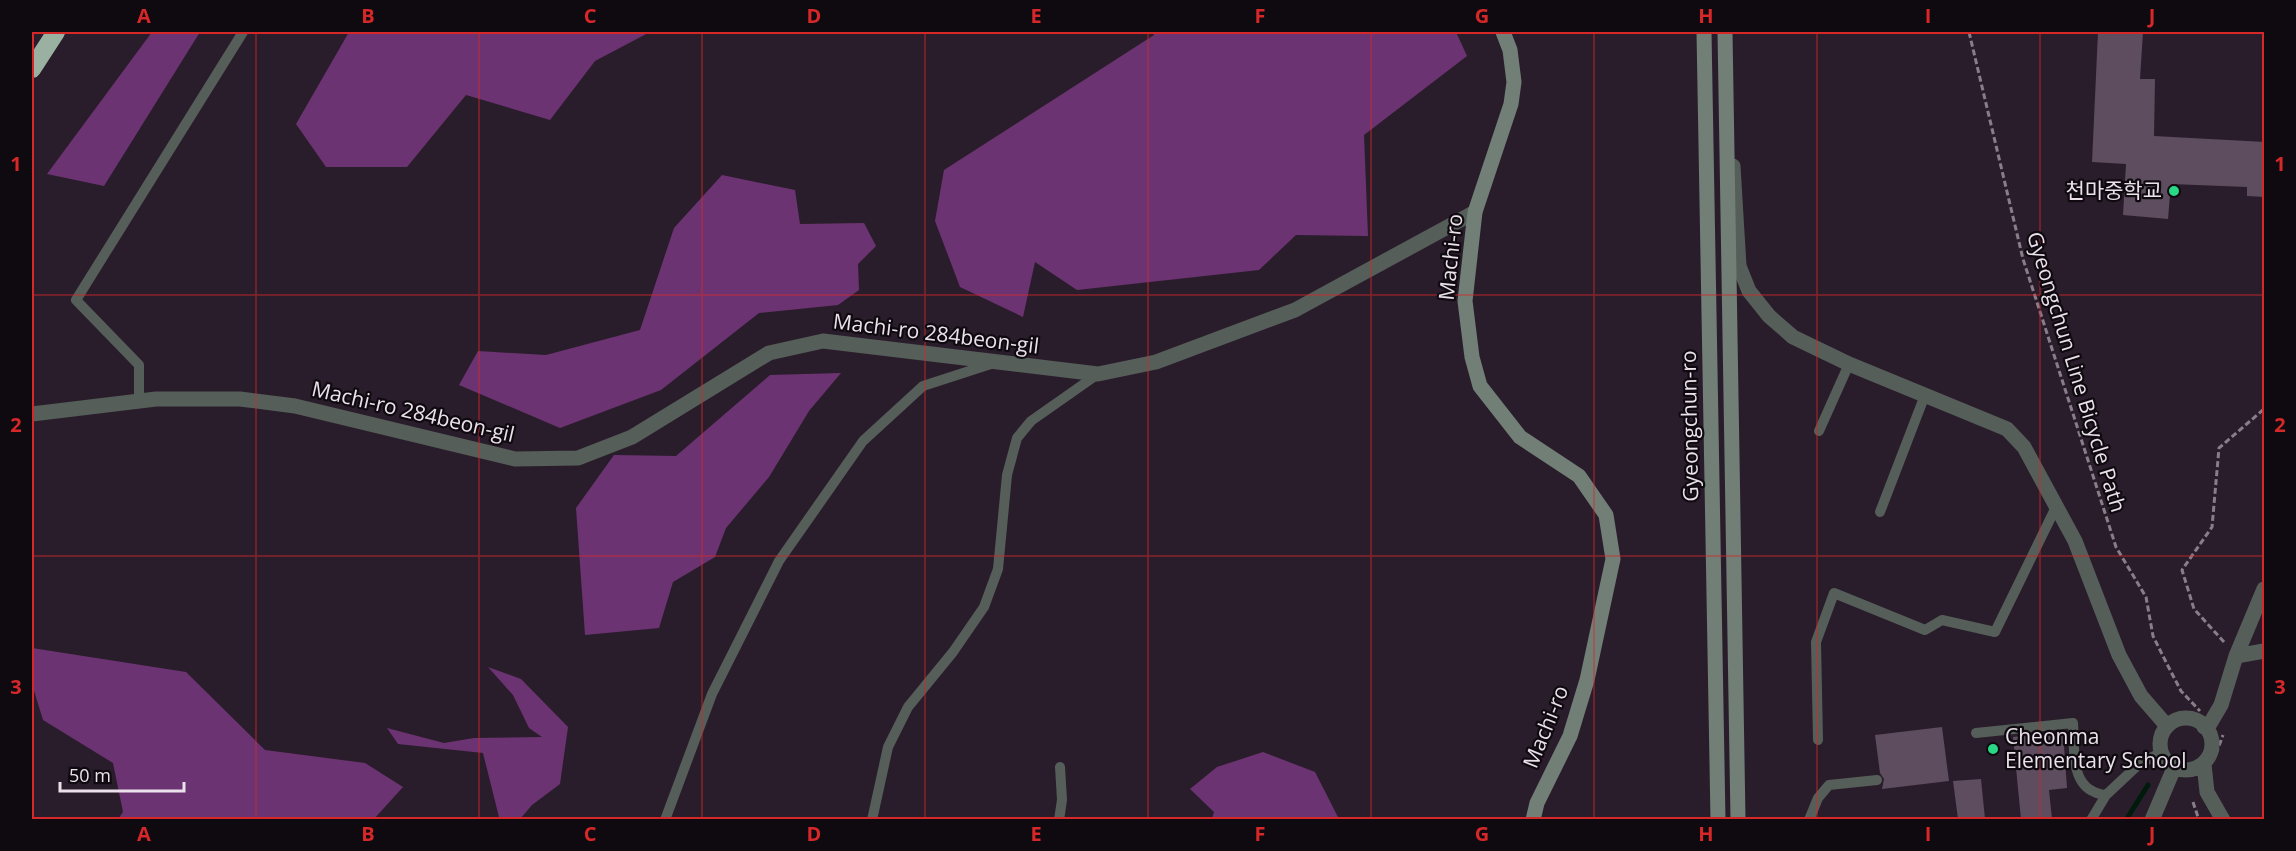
<svg xmlns="http://www.w3.org/2000/svg" width="2296" height="851" font-family="'Open Sans','Noto Sans KR',sans-serif">
  <rect width="100%" height="100%" fill="#2a1d2b"/>
  <!-- forest -->
  <path fill="#6c3372" d="M152 32H200L104 186 47 174Z
    M349 32H650L595 61 550 120 466 95 407 167H326L296 124Z
    M1153 32H1456L1467 56 1364 135 1368 236 1296 235 1259 270 1077 290 1035 262 1023 317 960 287 935 221 944 170 1154 35Z
    M722 175 795 190 800 224 864 223 876 246 858 264 859 290 838 305 759 313 661 390 560 428 459 385 478 351 546 355 640 330 674 228Z
    M841 373 809 411 769 477 726 528 715 557 673 582 659 628 585 635 576 508 614 455 676 456 770 375Z
    M32 648 186 672 265 750 365 763 403 787 374 819H118L123 812 113 763 43 720 32 684Z
    M488 667 521 679 568 727 560 784 532 805 520 819H493L499 817 483 753 398 744 387 728 444 743 474 738 542 737 529 728 513 695Z
    M1263 752 1315 772 1339 819H1212L1214 812 1190 789 1217 767Z"/>
  <g fill="none" stroke-linecap="round" stroke-linejoin="round">
    <!-- stream -->
    <path stroke="#001a0b" stroke-width="5" d="M2126 820 2148 785"/>
  </g>
  <!-- building -->
  <path fill="#5d4d5e" d="M2098 32H2143L2140 79H2155L2154 136 2265 142V197L2247 196V187L2171 184 2168 219 2123 215 2126 164 2092 162Z
    M1942 727 1949 781 1882 789 1884 779 1880 773 1875 735Z
    M2063 732 2067 788 2049 790 2052 819H2021L2013 737Z
    M1981 779 1985 819H1958L1953 781Z"/>
  <g fill="none" stroke-linecap="round" stroke-linejoin="round">
    <!-- path -->
    <path stroke="#897d89" stroke-width="3" stroke-dasharray="6 3" stroke-linecap="butt" d="M1969 32 2023 259 2116 547 2146 597 2153 636 2168 666 2181 691 2200 711
      M2224 642 2194 609 2182 570 2212 527 2219 448 2264 409
      M2216 754 2223 735
      M2193 802 2199 820"/>
    <!-- lane -->
    <path stroke="#555e58" stroke-width="10" d="M139 401V365L76 300 243 32
      M1819 431 1849 364
      M1880 512 1925 395
      M1976 733 2073 723C2075 752 2069 791 2106 795L2138 765 2162 752
      M1818 740 1816 642 1834 593 1925 630 1942 620 1995 632 2056 507
      M665 820 712 694 779 561 863 441 923 386 994 363
      M872 820 888 747 908 707 953 652 984 607 998 569 1007 475 1017 438 1031 421 1098 374
      M1059 820 1062 800 1060 767
      M1809 820 1818 798 1829 785 1877 780
      M2091 820 2106 795"/>
    <!-- street -->
    <path stroke="#555e58" stroke-width="15" d="M1733 166 1739 266 1749 291 1769 316 1793 337 1849 364 2007 429 2024 447 2075 541 2119 655 2141 696 2167 726
      M32 414 156 399H240L295 406 515 459 578 458 632 437 769 353 823 341 1098 374 1156 362 1295 310 1475 212
      M2236 656 2264 651
      M2160 744a26 26 0 1 1 52 0a26 26 0 1 1-52 0Z
      M2204 727H2208L2221 705 2236 656 2264 589
      M2204 764 2207 792 2223 820
      M2152 820 2174 768"/>
    <!-- secondary -->
    <path stroke="#717f76" stroke-width="15" d="M1503 32 1510 50 1514 82 1511 104 1475 212 1465 301 1472 357 1480 386 1520 437 1579 476 1606 515 1613 559 1587 680 1570 736 1537 803 1533 820
      M1704 32 1718 820
      M1725 32 1738 820"/>
    <!-- highway -->
    <path stroke="#9ab1a2" stroke-width="18" d="M32 69 56 32"/>
  </g>
  <!-- grid -->
  <path fill="none" stroke="#d62828" stroke-width="1.5" stroke-opacity="0.55" d="M256 32V820M479 32V820M702 32V820M925 32V820M1148 32V820M1371 32V820M1594 32V820M1817 32V820M2040 32V820M32 295H2264M32 556H2264"/>
  <!-- markers -->
  <g fill="#29d885" stroke="#0f0910" stroke-width="2">
    <circle cx="2174" cy="191" r="6"/>
    <circle cx="1993" cy="749" r="6"/>
  </g>
  <g text-anchor="middle" stroke-width="4.5" stroke-linejoin="round" paint-order="stroke">
    <!-- poi labels -->
    <g font-size="21" fill="#ebe1eb" stroke="#0f0910" text-anchor="end">
      <text x="2162" y="198">천마중학교</text>
      <text x="2005" y="744" text-anchor="start">Cheonma<tspan x="2005" dy="24">Elementary School</tspan></text>
    </g>
    <!-- street labels -->
    <g font-size="21" fill="#ebe1eb" stroke="#0f0910">
      <text transform="translate(1451 257) rotate(-84)" y="7">Machi-ro</text>
      <text transform="translate(936 334) rotate(7)" y="7">Machi-ro 284beon-gil</text>
      <text transform="translate(2076 372) rotate(73)" y="7">Gyeongchun Line Bicycle Path</text>
      <text transform="translate(413 412) rotate(13)" y="7">Machi-ro 284beon-gil</text>
      <text transform="translate(1690 426) rotate(-91)" y="7">Gyeongchun-ro</text>
      <text transform="translate(1546 727) rotate(-68)" y="7">Machi-ro</text>
    </g>
  </g>
  <!-- border -->
  <rect width="2296" height="851" fill="none" stroke="#0f0910" stroke-width="66"/>
  <!-- scale -->
  <path d="M60 782v9h124v-9" fill="none" stroke="#ebe1eb" stroke-width="3"/>
  <text x="69" y="782" font-size="18" fill="#ebe1eb" stroke="#0f0910" stroke-width="4.5" paint-order="stroke">50 m</text>
  <rect x="33" y="33" width="2230" height="785" fill="none" stroke="#d62828" stroke-width="2"/>
  <g font-size="20" text-anchor="middle" font-weight="bold" fill="#d62828">
    <text x="144" y="23">A</text>
    <text x="368" y="23">B</text>
    <text x="590" y="23">C</text>
    <text x="814" y="23">D</text>
    <text x="1036" y="23">E</text>
    <text x="1260" y="23">F</text>
    <text x="1482" y="23">G</text>
    <text x="1706" y="23">H</text>
    <text x="1928" y="23">I</text>
    <text x="2152" y="23">J</text>
    <text x="16" y="171">1</text>
    <text x="2280" y="171">1</text>
    <text x="16" y="432">2</text>
    <text x="2280" y="432">2</text>
    <text x="16" y="694">3</text>
    <text x="2280" y="694">3</text>
    <text x="144" y="841">A</text>
    <text x="368" y="841">B</text>
    <text x="590" y="841">C</text>
    <text x="814" y="841">D</text>
    <text x="1036" y="841">E</text>
    <text x="1260" y="841">F</text>
    <text x="1482" y="841">G</text>
    <text x="1706" y="841">H</text>
    <text x="1928" y="841">I</text>
    <text x="2152" y="841">J</text>
  </g>
</svg>
